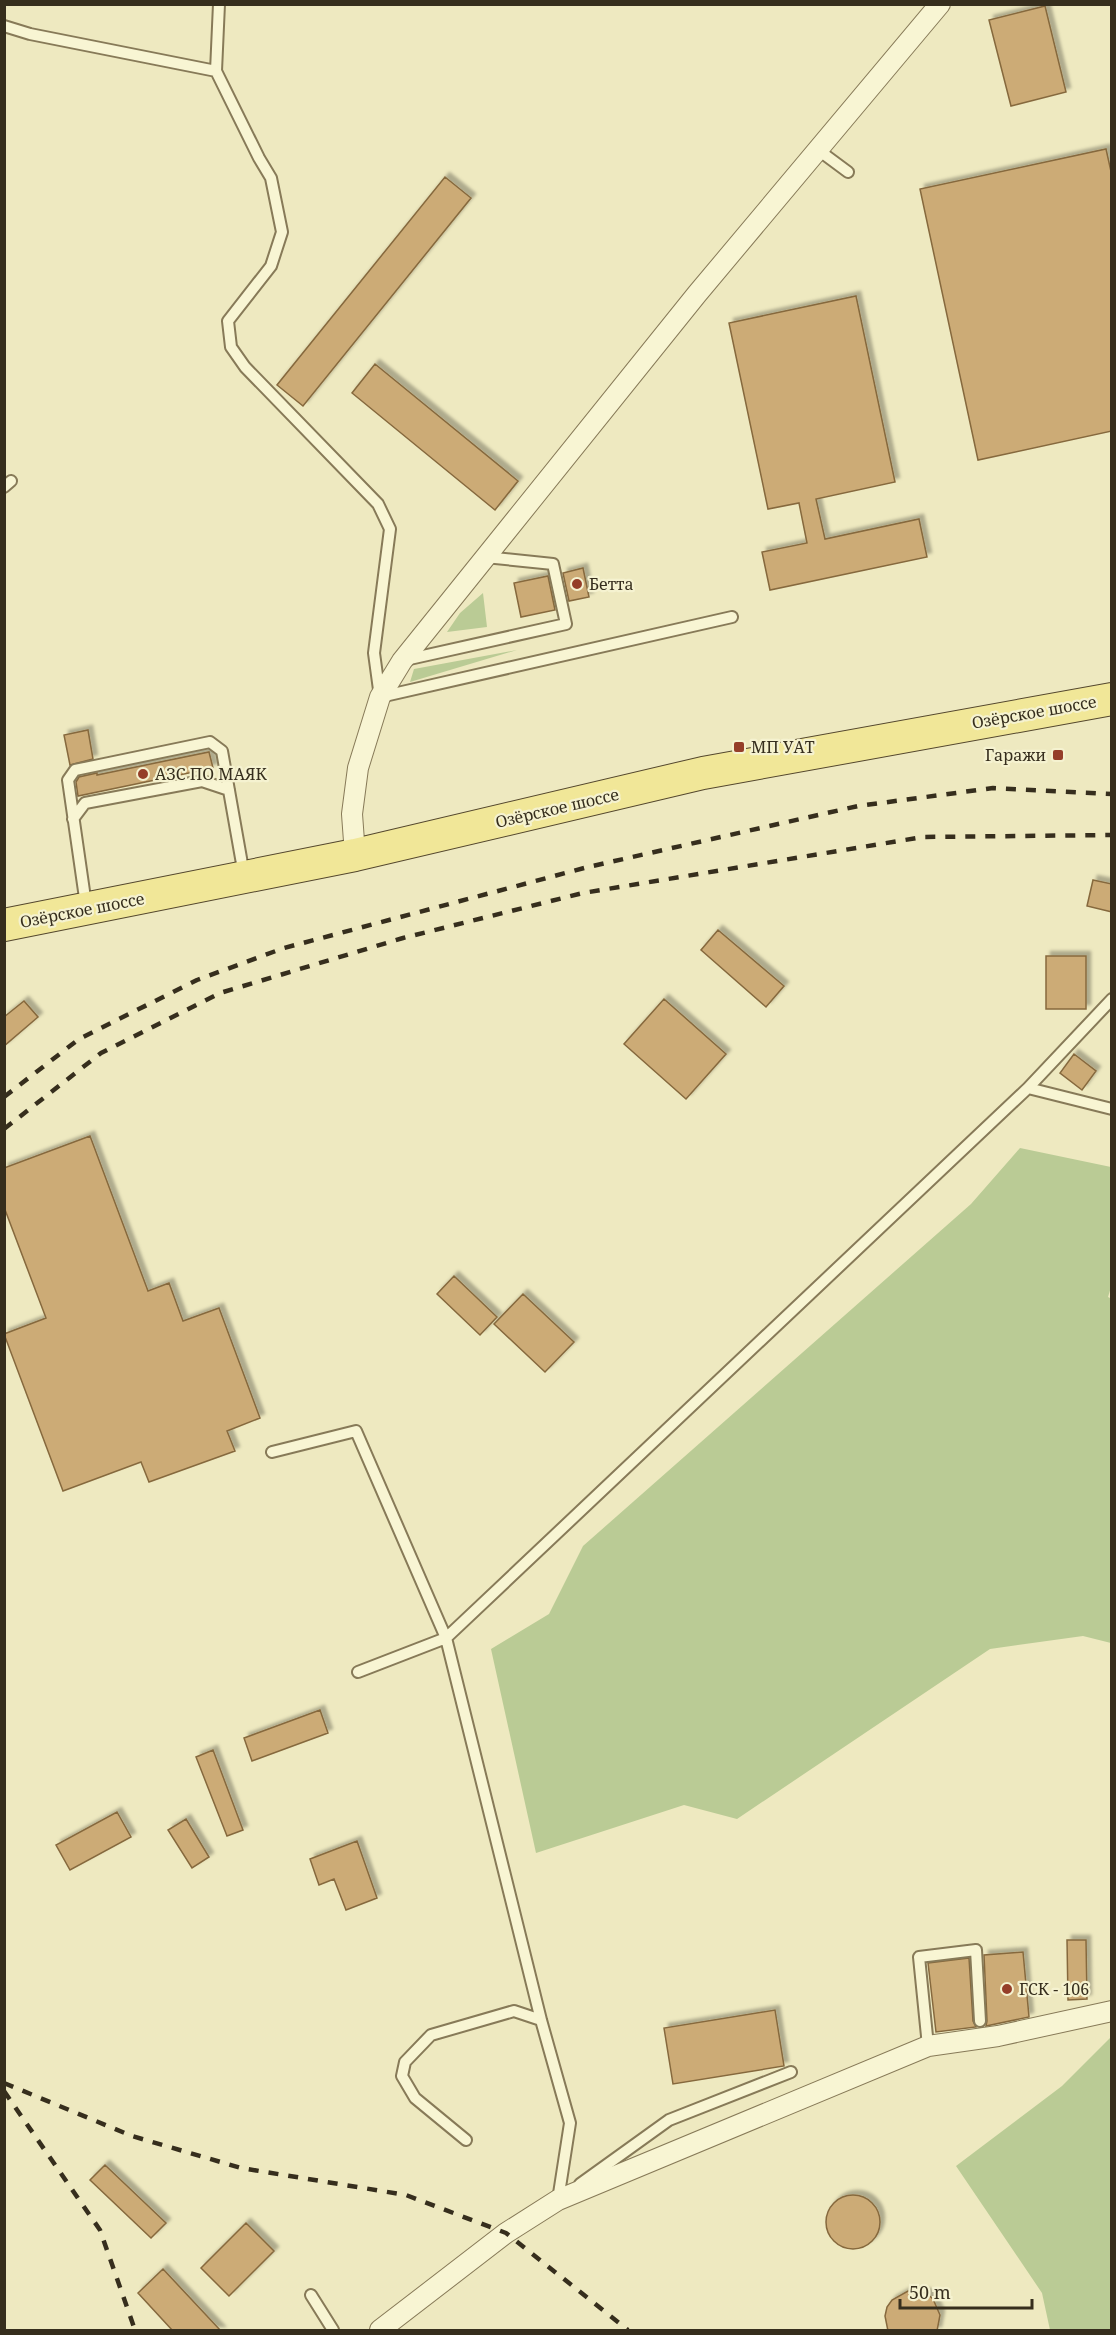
<svg xmlns="http://www.w3.org/2000/svg" width="1116" height="2335" font-family="'Noto Serif',serif">
  <defs>
    <filter id="shadow"><feDropShadow dx="4.5" dy="-4.5" stdDeviation="1.5" flood-color="#0004"/></filter>
  </defs>
  <rect width="100%" height="100%" fill="#eee9c0"/>
  <!-- green -->
  <path fill="#bacb95" d="M483 593 487 627 447 632 460 613Z
    M517 650 410 682 414 669Z
    M1020 1148 1111 1167 1112 1284 1108 1297 1112 1299 1111 1643 1083 1636 990 1649 737 1819 684 1805 536 1853 491 1649 549 1614 583 1546 971 1204Z
    M1111 2037V2330H1050L1042 2293 956 2166 1062 2086Z"/>
  <!-- building -->
  <path fill="#ccab76" stroke="#86693e" stroke-width="1.5" filter="url(#shadow)" d="M1045 6 1066 92 1011 106 989 20Z
    M1106 149 1112 176V431L978 460 920 189Z
    M445 177 471 198 303 406 277 385Z
    M856 296 895 482 816 499 825 539 919 519 927 557 770 590 762 552 807 543 799 503 768 509 729 323Z
    M375 364 518 481 495 510 352 393Z
    M583 568 589 597 569 601 563 573Z
    M548 576 555 610 521 617 514 583Z
    M88 730 93 759 70 765 64 735Z
    M209 752 213 768 78 796 76 782 79 777 97 773V775Z
    M1093 880 1112 884V912L1087 906Z
    M718 930 784 986 766 1007 701 950Z
    M1046 956H1086V1009H1046Z
    M664 999 726 1054 686 1099 624 1044Z
    M24 1001 38 1017 4 1046V1017Z
    M1074 1054 1096 1071 1082 1090 1060 1073Z
    M90 1136 148 1291 169 1283 183 1321 219 1308 260 1418 227 1431 235 1451 149 1482 141 1462 63 1491 4 1334 46 1318 4 1207V1168Z
    M454 1276 497 1317 480 1335 437 1294Z
    M523 1294 574 1342 545 1372 494 1324Z
    M320 1710 328 1733 252 1761 244 1738Z
    M213 1750 243 1830 227 1836 196 1757Z
    M117 1812 131 1837 70 1870 56 1845Z
    M186 1819 209 1857 192 1868 168 1830Z
    M357 1841 377 1898 346 1910 334 1879 319 1885 310 1859Z
    M1067 1940H1086L1087 1999 1068 2000Z
    M1023 1952 1029 2017 986 2026 987 2021 984 1955Z
    M969 1958 973 2021 976 2027 936 2032 928 1963Z
    M775 2010 784 2066 673 2084 664 2028Z
    M105 2165 166 2223 151 2238 90 2180Z
    M826 2222a27 27 0 1 1 54 0a27 27 0 1 1-54 0Z
    M246 2223 274 2251 229 2296 201 2268Z
    M163 2269 221 2331H173L138 2293Z
    M908 2291 926 2293 933 2299 940 2315 937 2331H888L885 2316 887 2307 892 2300Z"/>
  <g fill="none" stroke-linecap="round" stroke-linejoin="round">
    <!-- lane casing -->
    <g stroke="#877a58" stroke-width="14">
      <path id="lane" d="M4 26 30 34 216 71 259 158 271 178 282 232 271 266 228 321 231 347 245 367 378 504 390 529 374 653 380 697 732 617
        M216 71 219 4
        M817 149 848 172
        M4 487 11 481
        M405 660 566 624 553 564 485 557
        M73 819 85 803 202 781 229 790
        M86 905 68 780 75 770 210 742 222 751 244 875
        M1028 1088 1112 999
        M272 1452 356 1431 446 1638 358 1672
        M928 2046 919 1957 976 1950 980 2021
        M466 2140 415 2098 402 2076 405 2062 431 2035 514 2011 541 2020
        M580 2184 669 2120 791 2072
        M558 2200 570 2123 541 2020 446 1638 1028 1088 1112 1109
        M311 2295 333 2330"/>
    </g>
    <!-- street casing -->
    <g stroke="#877a58" stroke-width="22">
      <path id="street" d="M355 855 352 814 358 768 380 697 402 661 697 294 940 4
        M380 2330 506 2233 558 2200 928 2046 998 2036 1112 2011"/>
    </g>
    <!-- primary casing -->
    <g stroke="#54472d" stroke-width="34">
      <path id="primary" d="M4 925 355 855 703 773 1112 699"/>
    </g>
    <!-- lane -->
    <use href="#lane" stroke="#f8f5d3" stroke-width="10"/>
    <!-- street -->
    <use href="#street" stroke="#f8f5d3" stroke-width="20"/>
    <!-- primary -->
    <use href="#primary" stroke="#f1e798" stroke-width="32"/>
    <!-- rail -->
    <path stroke="#362e1d" stroke-width="4.5" stroke-dasharray="10 10" stroke-linecap="butt" d="M4 1097 79 1039 197 980 284 948 588 867 858 806 993 788 1112 794
      M4 1129 101 1053 220 993 403 938 583 893 923 837 1112 835
      M4 2083 132 2136 241 2168 406 2195 506 2233 628 2330
      M4 2091 100 2230 135 2330"/>
  </g>
  <!-- markers -->
  <g fill="#953e29" stroke="#f5f2d0" stroke-width="2">
    <circle cx="577" cy="584" r="6"/>
    <rect x="733" y="741" width="12" height="12" rx="3"/>
    <rect x="1052" y="749" width="12" height="12" rx="3"/>
    <circle cx="143" cy="774" r="6"/>
    <circle cx="1007" cy="1989" r="6"/>
  </g>
  <g text-anchor="middle" stroke-width="4.5" stroke-linejoin="round" paint-order="stroke">
    <!-- poi labels -->
    <g font-size="16" fill="#362e1d" stroke="#f5f2d0" text-anchor="start">
      <text x="589" y="590">Бетта</text>
      <text x="751" y="753">МП УАТ</text>
      <text x="1046" y="761" text-anchor="end">Гаражи</text>
      <text x="155" y="780">АЗС ПО МАЯК</text>
      <text x="1019" y="1995">ГСК - 106</text>
    </g>
    <!-- street labels -->
    <g font-size="16" fill="#362e1d" stroke="#f5f2d0">
      <text transform="translate(1034 712) rotate(-10)" y="6">Озёрское шоссе</text>
      <text transform="translate(557 808) rotate(-13)" y="6">Озёрское шоссе</text>
      <text transform="translate(82 910) rotate(-11)" y="6">Озёрское шоссе</text>
    </g>
  </g>
  <!-- border -->
  <rect width="1116" height="2335" fill="none" stroke="#362e1d" stroke-width="12"/>
  <!-- scale -->
  <path d="M900 2299v9h132v-9" fill="none" stroke="#362e1d" stroke-width="3"/>
  <text x="909" y="2299" font-size="18" fill="#362e1d" stroke="#f5f2d0" stroke-width="4.5" paint-order="stroke">50 m</text>
</svg>
